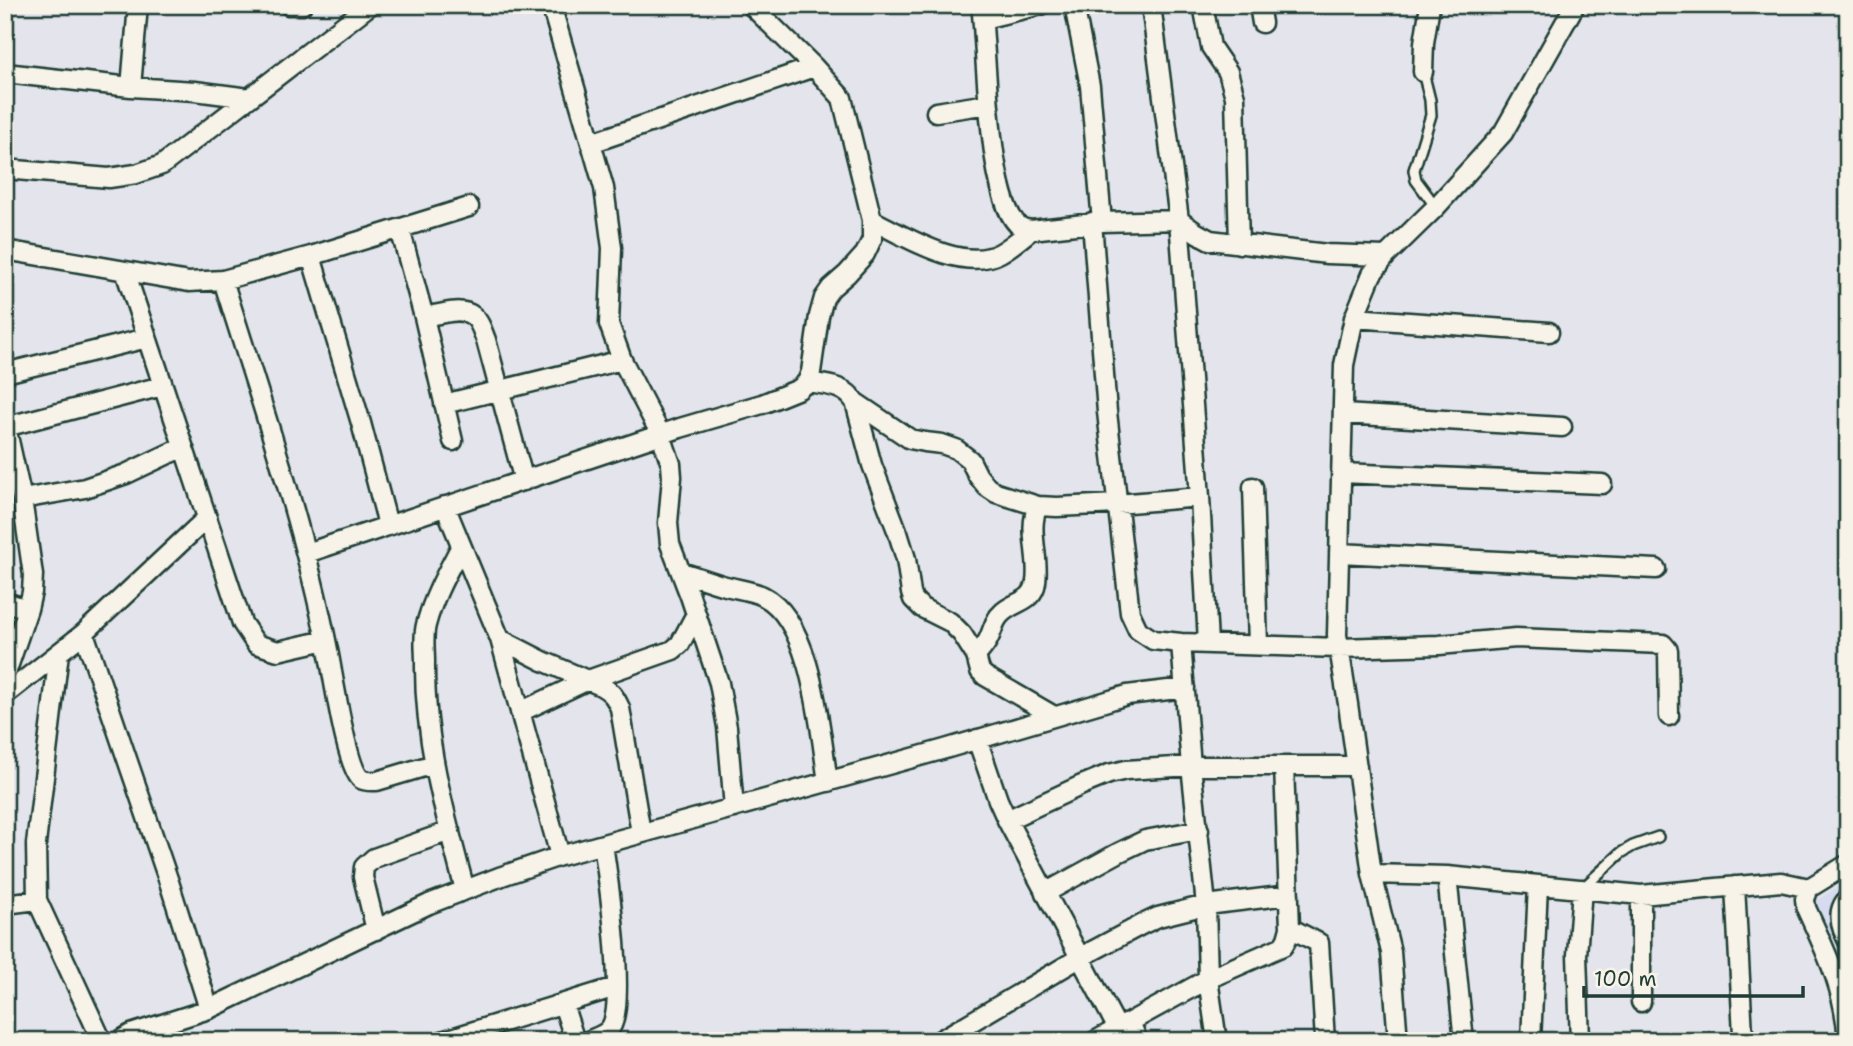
<svg xmlns="http://www.w3.org/2000/svg" width="1853" height="1046" font-family="'Shantell Sans',sans-serif">
  <rect width="100%" height="100%" fill="#e4e5ec"/>
  <filter id="ink" filterUnits="userSpaceOnUse"><feTurbulence type="fractalNoise" baseFrequency=".0143" numOctaves="2"/><feDisplacementMap in="SourceGraphic" scale="14" xChannelSelector="R" yChannelSelector="G"/><feConvolveMatrix kernelMatrix="1 2 1 2 8 2 1 2 1" color-interpolation-filters="sRGB"/></filter>
  <g filter="url(#ink)">
    <!-- built -->
    <path fill="#d6dbef" d="M1848 881V963L1812 903Z"/>
    <g fill="none" stroke-linecap="round" stroke-linejoin="round">
      <!-- service casing -->
      <g stroke="#1f3d34" stroke-width="14">
        <path id="service" d="M1423 72 1430 100 1431 115 1414 170 1416 180 1436 207
          M1583 888 1621 853 1633 846 1658 837
          M1848 892C1828 909 1836 931 1848 950"/>
      </g>
      <!-- minor casing -->
      <g stroke="#1f3d34" stroke-width="23">
        <path id="minor" d="M289 5H302
          M551 5 604 188 612 248 609 324 622 360 661 435 671 464 672 477 668 523 670 544 690 596 719 683 727 727 734 808
          M981 5C987 46 987 207 1021 227 1024 229 1027 229 1031 230L1102 222 1179 220 1197 233 1210 240 1327 254 1386 256
          M1074 5 1090 86 1102 222
          M1151 5 1179 220 1200 497 1208 643
          M1203 5 1211 47 1228 72 1235 97 1239 244
          M1259 5 1262 23
          M983 19 1041 5
          M1423 72 1424 43 1430 5
          M5 73 131 87 195 91 249 98
          M131 87 138 5
          M936 112 988 104
          M591 143 814 67
          M5 169 109 178 136 174 162 165 370 5
          M872 220C906 237 963 273 1000 253 1011 247 1021 238 1031 230
          M1092 222 1107 412 1130 613 1138 630 1153 640 1181 643 1339 648 1439 645 1516 638 1663 644 1668 650 1669 716
          M400 229 424 317 453 441
          M5 250 189 282 223 280 311 256 469 207
          M311 256 361 423 388 525
          M125 271 242 623 256 644 278 651 326 640
          M223 280C261 402 303 524 328 650 333 673 346 767 361 779 366 782 372 781 377 781L434 764
          M424 317C438 315 461 306 473 316 480 321 483 333 486 340L524 481
          M1354 318 1549 332
          M5 373 147 338
          M807 382C825 385 845 385 855 402L872 465 898 533 906 559 911 593 913 599 922 608 950 622 962 634 976 656 980 671 985 676 1054 716
          M855 402 910 439 925 442 942 444 956 449 970 460 978 476 987 487 996 493 1038 506 1057 507 1117 504 1200 497
          M444 404 622 360
          M1343 414 1562 427
          M5 427 162 386
          M1341 473 1602 484
          M1253 487 1258 645
          M22 499 85 488 126 474 183 447
          M445 506 500 639 560 856
          M461 546C448 571 433 597 426 625 423 636 425 650 425 662 424 740 445 815 465 890
          M307 553 680 428 762 404 799 389 807 382 811 372 819 316 824 298 831 288 847 274 865 254 872 239V220L842 98 814 67 751 5
          M1339 553 1656 569
          M681 572C695 576 708 581 722 585 735 589 751 590 763 596 813 621 820 732 828 782
          M5 602 28 609
          M84 633 169 882 209 1009
          M500 639 543 661 601 686C612 692 615 697 620 708L641 833
          M1181 643 1191 766 1206 905 1208 979 1217 1041
          M59 653 36 844 37 900 102 1041
          M976 656C981 650 986 645 989 638 993 630 994 620 1001 614 1013 601 1033 603 1036 582 1040 557 1027 529 1038 506
          M5 676 28 609 32 592 33 575 22 499 6 427
          M5 695 84 633 207 518
          M520 712 588 680 673 650 680 644 696 614
          M977 739 998 800 1007 820 1118 1029
          M1007 820 1082 785 1109 774 1126 770 1191 766H1357
          M1372 874 1447 876 1641 895 1781 882 1809 888
          M1447 876 1464 1041
          M1735 886 1743 1034
          M1045 893 1118 853 1145 840 1199 830
          M1641 895V1002
          M5 904 37 900
          M1290 928 1319 943 1325 1041
          M376 930 363 877 364 867 374 858 450 831
          M563 1004 575 1041
          M1130 1022 1138 1041
          M119 1041 131 1034 209 1009 429 904 502 876 560 856 945 749 1104 702 1127 695 1185 688
          M442 1041 616 987
          M588 1041C596 1037 606 1035 611 1027 626 1001 608 877 603 844
          M939 1041 1081 957 1143 924 1158 917 1206 905 1289 895
          M1095 1041 1208 979 1283 946 1287 939 1290 928 1284 766
          M1398 1041 1391 952 1372 874 1348 704 1337 635 1344 365 1354 318 1372 274 1386 256 1436 207 1503 133 1575 5
          M1531 1041 1538 885
          M1580 1041 1577 955 1582 889
          M1848 1041C1845 990 1827 954 1806 908L1805 899 1809 888 1848 864"/>
      </g>
      <!-- service -->
      <use href="#service" stroke="#f7f3e8" stroke-width="9"/>
      <!-- minor -->
      <use href="#minor" stroke="#f7f3e8" stroke-width="18"/>
    </g>
  </g>
  <!-- margin -->
  <rect width="1853" height="1046" fill="none" stroke="#f7f3e8" stroke-width="28"/>
  <rect x="14" y="14" width="1825" height="1018" fill="none" stroke="#1f3d34" stroke-width="2.5" filter="url(#ink)"/>
  <!-- scale -->
  <path d="M1584 986v10h219v-10" fill="none" stroke="#1f3d34" stroke-width="3.5"/>
  <text x="1594" y="986" font-size="21" fill="#1f3d34" stroke="#f7f3e8" stroke-width="5" paint-order="stroke">100 m</text>
</svg>
